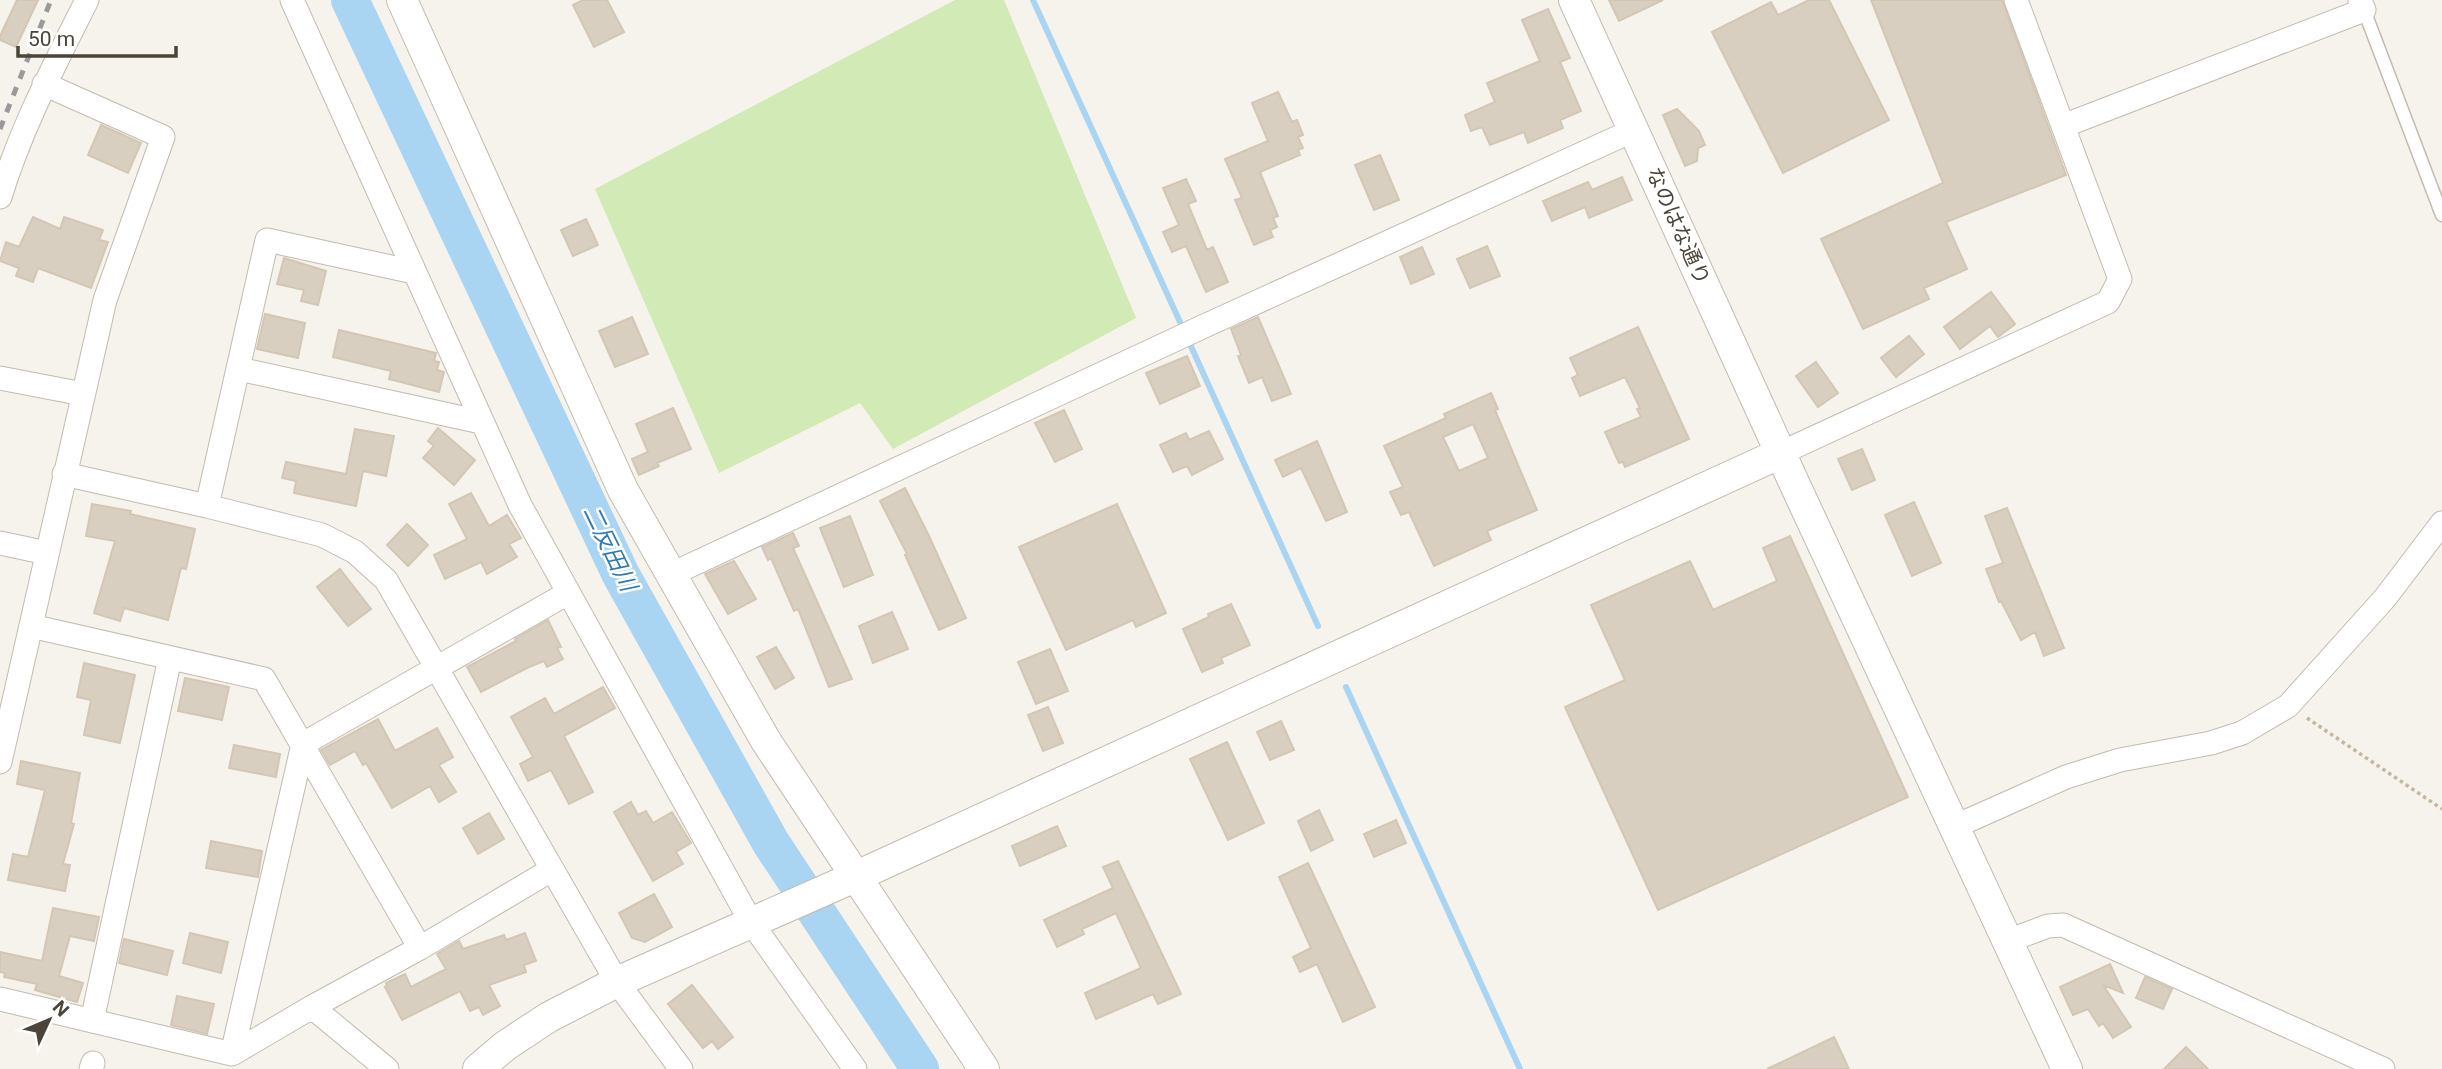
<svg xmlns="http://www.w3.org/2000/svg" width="2442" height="1069" font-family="Roboto,'Noto Sans JP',sans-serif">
  <rect width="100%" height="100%" fill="#f6f3ec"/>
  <!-- green -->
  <path fill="#d2eab5" d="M955 0H1004L1136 318 893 449 860 403 719 473 595 189Z"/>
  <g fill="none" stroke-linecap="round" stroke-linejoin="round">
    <!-- stream -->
    <path stroke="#a9d4f2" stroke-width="6" d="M1033 0 1180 322
      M1189 342 1318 626
      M1346 687 1520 1069"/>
    <!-- river -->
    <path stroke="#a9d4f2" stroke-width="38" d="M350 0 621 575 771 843 920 1069"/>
  </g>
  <!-- building -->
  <path fill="#d8cfc1" stroke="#d3c7b4" stroke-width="2" fill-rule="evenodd" d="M17 0H38L16 47 0 40V36Z
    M583 0H607L624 32 594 47 573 5Z
    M1609 0H1663L1619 21Z
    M1809 0H1829L1889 120 1783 173 1712 32 1771 2 1778 15Z
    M1871 0H2002L2066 175 1946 222 1967 269 1924 288 1929 299 1863 329 1821 239 1943 183Z
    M1548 9 1570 58 1560 62 1581 111 1560 120 1563 128 1528 143 1524 132 1490 145 1482 127 1471 131 1465 115 1495 102 1487 83 1540 61 1522 20Z
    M1278 92 1292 122 1297 120 1303 135 1298 137 1303 148 1298 150 1300 155 1260 172 1278 216 1273 218 1277 227 1270 230 1273 237 1254 245 1235 200 1242 198 1225 159 1268 141 1252 103Z
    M1677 109 1699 131 1705 145 1698 148 1697 161 1685 166 1663 115Z
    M101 125 141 143 128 173 88 155Z
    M1380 155 1399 200 1374 210 1355 165Z
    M1622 177 1632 200 1589 218 1585 207 1552 221 1543 201 1588 182 1592 190Z
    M1186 179 1196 201 1188 204 1207 250 1213 247 1228 282 1206 292 1186 246 1172 252 1163 232 1179 225 1163 188Z
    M33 217 60 229 64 217 103 230 99 240 108 242 91 288 38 268 33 282 16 276 19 268 0 261 6 242 19 247Z
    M586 219 598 245 573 256 561 230Z
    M1487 246 1500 276 1470 288 1457 259Z
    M1422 247 1434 274 1411 284 1400 257Z
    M284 258 326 271 318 305 301 301 304 290 277 284Z
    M1991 292 2015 324 1998 337 1990 326 1960 349 1944 327Z
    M265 314 305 323 298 358 257 349Z
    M632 317 648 354 615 367 599 331Z
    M1258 317 1291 394 1272 401 1262 377 1249 383 1238 356 1241 355 1231 329Z
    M1638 327 1689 439 1625 467 1623 462 1619 463 1605 432 1641 417 1637 409 1640 408 1625 377 1580 396 1572 378 1578 375 1570 358Z
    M339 330 436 353 434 361 439 362 437 370 444 372 439 392 389 379 391 371 333 357Z
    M1909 336 1924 354 1896 377 1881 358Z
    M1187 356 1200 386 1160 404 1146 373Z
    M1816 362 1838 393 1818 407 1796 376Z
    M1491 393 1498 409 1495 410 1537 510 1487 531 1491 540 1434 566 1409 512 1401 515 1390 492 1403 487 1384 446 1446 418 1444 414ZM1473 424 1488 458 1459 471 1443 437Z
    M673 408 691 449 657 463 659 466 639 475 632 459 648 452 636 424Z
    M1064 410 1082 449 1055 462 1035 423Z
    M438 428 475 460 454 485 423 458 434 446 428 441Z
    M355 429 394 436 386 476 363 471 356 506 294 493 296 481 282 478 286 462 346 474Z
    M1209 431 1223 459 1192 475 1187 466 1173 472 1160 445 1186 433 1189 440Z
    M1317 441 1347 512 1326 521 1301 468 1283 477 1275 460Z
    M1862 449 1875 480 1852 490 1838 459Z
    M905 488 929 536 966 618 939 630 905 555 907 554 880 501Z
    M471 493 489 526 507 515 521 538 509 544 517 557 487 574 481 562 445 579 434 555 467 539 449 504Z
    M1914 502 1941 563 1912 576 1885 515Z
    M92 504 131 511 130 514 195 529 186 569 181 568 168 620 124 608 120 621 94 613 115 541 86 536Z
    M1117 504 1166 613 1136 627 1133 620 1066 650 1019 547Z
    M2007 508 2064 648 2044 656 2035 632 2021 640 2001 601 1999 602 1986 569 2003 563 1985 516Z
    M850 516 873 575 844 587 820 528Z
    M407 524 428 545 408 566 387 545Z
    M793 533 799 546 793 548 852 679 829 687 798 609 794 611 771 558 768 560 762 547Z
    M1790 536 1908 797 1658 910 1565 707 1625 680 1591 605 1690 561 1713 610 1777 581 1763 548Z
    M734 561 756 599 728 614 705 574Z
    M340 569 371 609 348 626 317 587Z
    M1231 604 1250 645 1221 658 1223 663 1202 672 1183 629 1209 617 1208 614Z
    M892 612 908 649 873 663 859 626Z
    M548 620 561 647 557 648 563 659 547 667 544 661 529 667 481 692 467 667 516 641 515 639Z
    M776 647 794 678 775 689 757 657Z
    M1050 649 1068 691 1036 704 1018 662Z
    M84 663 135 675 120 743 84 735 91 700 77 697Z
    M185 678 229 687 222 720 178 711Z
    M603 687 615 708 564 736 593 792 569 804 551 770 528 781 520 764 533 757 511 717 545 698 554 714Z
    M1048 707 1063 743 1043 751 1028 715Z
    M378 719 395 751 437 728 453 757 439 765 456 792 439 802 430 786 392 808 366 763 363 765 355 751 330 765 321 750Z
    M1281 721 1294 750 1270 760 1257 732Z
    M1227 742 1264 823 1228 840 1190 759Z
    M234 745 280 754 276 777 229 768Z
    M21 761 80 773 71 823 74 824 63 864 70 865 65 891 8 880 13 854 28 857 45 790 17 784Z
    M631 802 638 815 646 811 653 823 672 812 691 843 676 852 683 864 653 881 614 812Z
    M1319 810 1333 840 1311 851 1298 821Z
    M489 813 504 839 478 854 463 828Z
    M1396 820 1406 843 1374 857 1364 834Z
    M1057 826 1066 846 1020 866 1012 846Z
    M211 841 262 851 258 877 206 868Z
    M1118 861 1181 994 1158 1004 1153 994 1096 1019 1085 993 1141 968 1116 913 1082 929 1084 934 1057 947 1044 920 1113 888 1103 867Z
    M1308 863 1375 1007 1343 1022 1317 964 1300 972 1293 957 1311 948 1279 877Z
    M654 894 672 927 645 942 632 938 619 913Z
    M53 908 99 917 94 941 70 936 59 976 83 983 77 1002 35 990 37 984 4 977 5 973 0 972V952L42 961Z
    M190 933 228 942 221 973 183 963Z
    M525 933 536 961 524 965 526 972 489 985 500 1006 483 1015 479 1007 470 1011 460 991 402 1020 385 987 387 986 386 983 405 974 411 987 446 969 437 954 459 941 463 949 504 935 506 940Z
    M124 939 173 951 167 975 119 963Z
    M2110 964 2123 993 2103 985 2131 1027 2113 1038 2103 1023 2099 1026 2088 1009 2073 1015 2060 987Z
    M2145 977 2172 989 2163 1009 2136 998Z
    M692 985 733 1037 718 1049 712 1041 703 1048 668 1004Z
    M177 996 214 1004 207 1034 171 1025Z
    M1834 1037 1849 1069H1767Z
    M2186 1047 2208 1069H2164Z"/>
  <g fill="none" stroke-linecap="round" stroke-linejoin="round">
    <!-- service casing -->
    <g stroke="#c2bbae" stroke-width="15">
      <path id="service" d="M2364 10 2442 215"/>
    </g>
    <!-- minor casing -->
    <g stroke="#c2bbae" stroke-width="25">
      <path id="minor" d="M292 0 520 505 751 922 855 1069
        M2063 126 2364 10 2360 0
        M0 197C21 128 55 64 87 0
        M239 369 481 422
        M0 378 83 394
        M1781 453 2108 302 2120 279 2016 0
        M64 474 207 506 322 535 355 552 386 580 617 982 681 1069
        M207 506 267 240 414 272
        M0 543 47 553
        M672 574 1200 328 1634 130
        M31 626 264 679 420 948
        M0 762 105 300 163 137 44 84
        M1956 826 2066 777 2120 760 2211 743 2242 733 2288 706 2385 598 2442 523
        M2008 941 2048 926 2063 925 2383 1069
        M0 999 232 1054 312 1007 420 948 551 870
        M312 1007 387 1069
        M92 1021 170 658
        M232 1054 303 744 568 593
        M91 1069 93 1063"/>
    </g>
    <!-- tertiary casing -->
    <g stroke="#c2bbae" stroke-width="32">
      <path id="tertiary" d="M402 0 623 490 766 741 984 1069
        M1574 0 1796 487 2067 1069
        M478 1069 505 1046 549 1017 617 982 857 876 1781 453"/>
    </g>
    <!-- path -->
    <path stroke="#c4b79f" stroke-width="3.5" stroke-dasharray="3.5 3.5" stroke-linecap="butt" d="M2307 718 2442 809"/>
    <!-- service -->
    <use href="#service" stroke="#fff" stroke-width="12"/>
    <!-- minor -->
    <use href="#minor" stroke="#fff" stroke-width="23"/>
    <!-- tertiary -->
    <use href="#tertiary" stroke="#fff" stroke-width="30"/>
    <!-- rail -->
    <path stroke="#9a9a9a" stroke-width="5" stroke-dasharray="9 9" stroke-linecap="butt" d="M0 129 51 0"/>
  </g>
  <g text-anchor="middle" stroke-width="5" stroke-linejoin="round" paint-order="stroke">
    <!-- street labels -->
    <g font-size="21" fill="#4b4439" stroke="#fff">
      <text transform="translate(1678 226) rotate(66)" y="7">なのはな通り</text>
    </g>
    <!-- water labels -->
    <g font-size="23" font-style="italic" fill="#2e7ab2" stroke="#fff">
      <text transform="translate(610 548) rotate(64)" y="8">二反田川</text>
    </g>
  </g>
  <!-- north arrow -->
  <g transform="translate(49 1020) rotate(46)" stroke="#ffffff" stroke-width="5" paint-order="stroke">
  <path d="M0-5L12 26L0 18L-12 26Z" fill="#4b4439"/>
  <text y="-10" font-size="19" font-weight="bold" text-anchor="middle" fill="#4b4439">N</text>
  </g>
  <!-- scale -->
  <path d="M18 46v10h158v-10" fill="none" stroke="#4b4439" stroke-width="3.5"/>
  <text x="28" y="46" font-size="21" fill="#4b4439" stroke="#ffffff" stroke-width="5" paint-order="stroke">50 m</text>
</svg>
